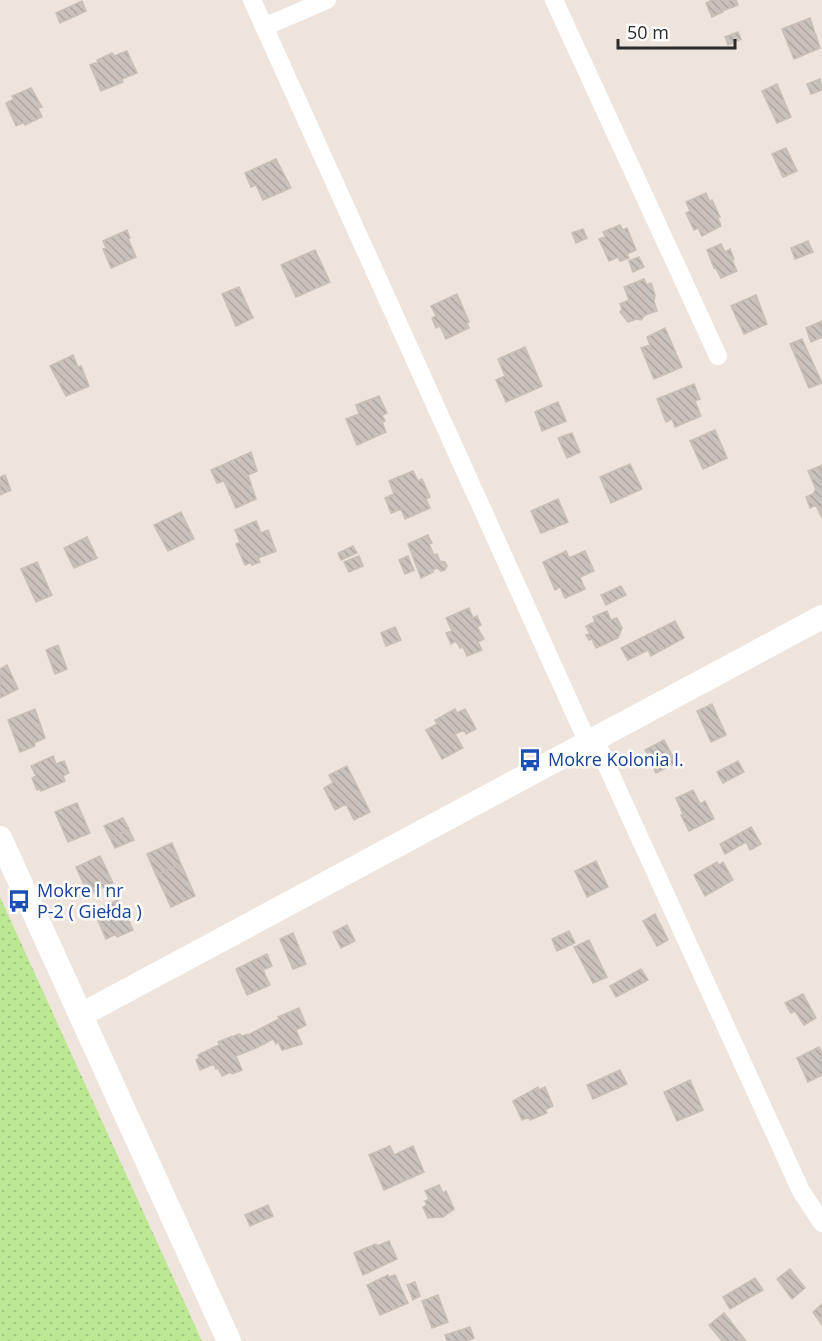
<svg xmlns="http://www.w3.org/2000/svg" width="822" height="1341" font-family="'Open Sans',sans-serif">
  <defs>
    <pattern id="grass-dots" width="8" height="8" patternUnits="userSpaceOnUse" patternTransform="scale(1.5)"><rect width="8" height="8" fill="#bce894"/><path d="M2 2h.1M6 6h.1" fill="none" stroke="#a2c780" stroke-width="1.8" stroke-linecap="round"/></pattern>
    <pattern id="building-back-hatch" width="6" height="6" patternUnits="userSpaceOnUse" patternTransform="scale(1.5)"><rect width="6" height="6" fill="#c9c1bb"/><path d="M-1 5l2 2M0 0l6 6M5-1l2 2" fill="none" stroke="#ada6a1"/></pattern>
  </defs>
  <rect width="100%" height="100%" fill="#eee4dc"/>
  <!-- grass -->
  <path fill="url(#grass-dots)" d="M0 897 202 1341H0Z"/>
  <!-- building -->
  <path fill="url(#building-back-hatch)" stroke="#c9bfb5" stroke-width="1.5" d="M712 0H717L723 12 712 17 706 3Z
    M717 0H736L738 5 722 11Z
    M82 1 86 11 60 23 56 13Z
    M810 18 820 48 794 59 782 29Z
    M738 32 741 39 728 45 725 37Z
    M127 51 137 73 122 79 123 82 101 91 90 65 98 62 97 60 112 53 114 56Z
    M820 79 822 90 811 94 807 84Z
    M777 84 791 117 777 123 762 91Z
    M31 88 42 107 38 108 42 117 25 125 24 122 16 126 6 103 14 99 12 96Z
    M786 148 797 171 783 177 772 154Z
    M276 159 291 188 263 200 256 185 251 187 245 173Z
    M706 193 710 202 712 200 720 217 718 218 721 226 702 236 698 228 694 230 686 213 690 211 686 202Z
    M620 225 623 230 627 228 636 250 627 254 629 258 620 261 618 257 609 261 599 239 605 237 603 232Z
    M583 229 587 238 576 243 572 233Z
    M127 230 130 238 128 239 136 257 111 268 103 249 106 248 103 241Z
    M808 241 813 252 795 259 791 248Z
    M721 244 725 252 730 249 734 259 732 260 737 271 721 278 715 267 714 268 707 250Z
    M315 250 330 282 296 297 281 265Z
    M639 257 644 267 633 272 629 261Z
    M644 279 647 285 651 283 655 295 654 301 657 311 645 315 641 320 637 319 628 322 620 312 622 309 620 304 629 300 624 287Z
    M239 287 253 318 236 326 222 294Z
    M457 294 469 322 467 323 469 328 446 339 440 326 436 328 432 318 436 316 431 306Z
    M756 295 767 324 744 334 731 306Z
    M822 321V337L811 342 806 328Z
    M665 328 682 367 654 379 641 348 650 345 647 337Z
    M802 339 822 383 809 388 790 344Z
    M525 347 542 386 506 402 496 380 505 376 498 359Z
    M73 355 78 367 81 366 89 386 66 396 50 366Z
    M694 384 700 399 695 401 701 416 675 427 672 419 666 422 657 399Z
    M379 396 387 413 382 415 385 421 382 422 386 432 357 445 346 419 359 414 356 405Z
    M558 402 566 421 542 431 535 412Z
    M715 430 727 458 703 469 690 441Z
    M572 433 580 452 567 458 558 438Z
    M251 452 257 471 248 475 256 499 236 508 224 481 217 483 211 470Z
    M630 464 642 489 611 503 600 477Z
    M822 465V518L816 505 810 508 806 497 813 494 816 489 808 471Z
    M413 471 418 481 422 479 430 497 426 499 430 508 405 519 401 509 391 513 385 498 394 494 389 481Z
    M5 475 11 490 0 495V477Z
    M558 499 568 522 541 533 531 511Z
    M181 512 194 539 168 551 154 525Z
    M256 521 261 533 268 530 276 551 258 558 260 562 252 565 251 562 245 565 236 544 240 542 235 530Z
    M428 535 432 543 429 544 434 555 437 554 440 561 445 562 447 566 445 570 441 571 437 568 433 570V572L421 578 408 544Z
    M87 537 97 558 74 568 64 548Z
    M353 546 357 553 341 560 338 553Z
    M566 551 569 558 585 551 594 571 580 577 585 589 565 598 560 587 555 590 543 562Z
    M359 556 363 566 349 572 344 562Z
    M408 556 414 570 405 574 399 560Z
    M37 562 52 595 36 602 21 569Z
    M621 586 626 595 606 605 601 595Z
    M469 608 473 618 477 616 481 625 477 627 484 639 478 642 482 650 467 656 463 647 460 648 456 641 451 644 446 633 452 631 446 618Z
    M607 611 611 620 617 618 622 628 618 638 596 648 592 639 589 640 586 635 590 634 586 626 595 622 593 617Z
    M675 621 684 638 660 651 651 633Z
    M395 627 401 640 386 646 381 633Z
    M651 633 660 651 651 656 648 650 628 660 621 648Z
    M58 645 67 669 55 674 46 650Z
    M7 665 18 689 0 698V669Z
    M712 704 726 735 711 742 697 711Z
    M35 709 45 738 34 743 35 746 20 752 8 720Z
    M455 709 457 713 465 709 476 729 466 734 464 730 455 734 463 748 442 759 426 730 437 724 435 720Z
    M664 740 676 763 656 773 645 750Z
    M53 756 56 764 64 761 69 773 63 776 65 781 41 791 40 789 37 790 32 778 36 776 31 766Z
    M738 761 744 772 723 783 717 772Z
    M347 766 370 812 354 820 346 804 335 810 324 788 333 783 329 775Z
    M693 790 700 804 705 801 714 819 689 831 681 815 683 814 676 798Z
    M77 803 90 833 68 842 55 812Z
    M123 818 129 829 110 838 104 826Z
    M751 827 761 844 750 850 746 842 725 854 720 844Z
    M129 830 134 840 115 848 110 838Z
    M172 843 181 864 156 875 147 854Z
    M100 856 113 883 92 893 91 889 87 891 76 867Z
    M596 861 608 887 587 897 575 871Z
    M717 862 719 865 723 862 733 880 705 896 694 875Z
    M181 864 195 896 171 907 156 875Z
    M118 900 123 910 127 908 132 918 128 919 133 930 117 937 116 934 106 939 94 911Z
    M655 914 668 940 657 946 643 921Z
    M347 925 355 941 341 948 333 932Z
    M569 931 575 943 557 951 552 939Z
    M293 933 306 964 293 969 280 939Z
    M589 940 607 977 593 983 574 947Z
    M267 954 272 966 263 970 270 985 247 995 236 969Z
    M641 969 648 980 616 997 610 986Z
    M803 994 816 1018 804 1025 795 1011 791 1013 785 1003Z
    M299 1008 306 1025 296 1030 302 1044 282 1050 278 1042 276 1044 273 1039 256 1048 236 1056 242 1070 232 1074 231 1072 222 1076 218 1068 216 1069 214 1064 200 1070 196 1060 199 1058 198 1055 219 1045 218 1042 228 1038 240 1034 241 1036 250 1034 279 1019 278 1017Z
    M819 1047 822 1053V1075L808 1082 797 1058Z
    M620 1070 627 1084 593 1099 587 1085Z
    M690 1080 703 1110 677 1121 664 1092Z
    M538 1087 539 1090 545 1087 553 1106 545 1110 547 1113 530 1120 529 1117 522 1120 513 1101Z
    M390 1146 394 1155 413 1146 424 1172 384 1190 369 1155Z
    M439 1185 443 1193 446 1191 454 1209 443 1217 428 1218 423 1207 427 1205 425 1201 429 1199 425 1191Z
    M268 1205 273 1216 250 1226 245 1215Z
    M389 1241 397 1259 363 1275 354 1253 376 1244 377 1246Z
    M790 1269 805 1288 792 1299 777 1279Z
    M388 1275 389 1277 395 1275 408 1303 380 1315 367 1285Z
    M755 1278 763 1290 730 1309 723 1297Z
    M415 1282 420 1296 413 1300 407 1285Z
    M438 1295 448 1322 432 1328 422 1301Z
    M822 1304V1325L813 1312Z
    M724 1313 746 1341H722L709 1325Z
    M470 1327 474 1338 466 1341H447L445 1335Z"/>
  <g fill="none" stroke-linecap="round" stroke-linejoin="round">
    <!-- minor -->
    <path stroke="#fff" stroke-width="18" d="M252 0 588 743
      M554 0 718 356
      M264 27 327 0
      M595 740 801 1191 822 1223"/>
    <!-- tertiary -->
    <path stroke="#fff" stroke-width="24" d="M0 838 229 1341
      M81 1015 822 617"/>
  </g>
  <!-- icons -->
  <defs>
    <g id="bus-bare" transform="scale(1.8)"><path d="M-5-6H5V4H4V6H2V4H-2V6H-4V4H-5ZM-3.5-4V0h7V-4ZM-3.5 1.2v1.5H-2V1.2ZM2 1.2v1.5H3.5V1.2Z" fill="#1a4fb4" stroke="#fff" stroke-width="2.5" paint-order="stroke"/></g>
  </defs>
  <g fill-rule="evenodd">
    <use href="#bus-bare" x="530" y="760"/>
    <use href="#bus-bare" x="19" y="901"/>
  </g>
  <g text-anchor="middle" stroke-width="5" stroke-linejoin="round" paint-order="stroke">
    <!-- transit labels -->
    <g font-size="18" fill="#164399" stroke="#fff" text-anchor="start">
      <text x="548" y="766">Mokre Kolonia I.</text>
      <text x="37" y="897">Mokre I nr<tspan x="37" dy="21">P-2 ( Giełda )</tspan></text>
    </g>
  </g>
  <!-- scale -->
  <path d="M618 39v9h117v-9" fill="none" stroke="#2b2b2b" stroke-width="3"/>
  <text x="627" y="39" font-size="18" fill="#2b2b2b" stroke="#ffffff" stroke-width="4.5" paint-order="stroke">50 m</text>
</svg>
